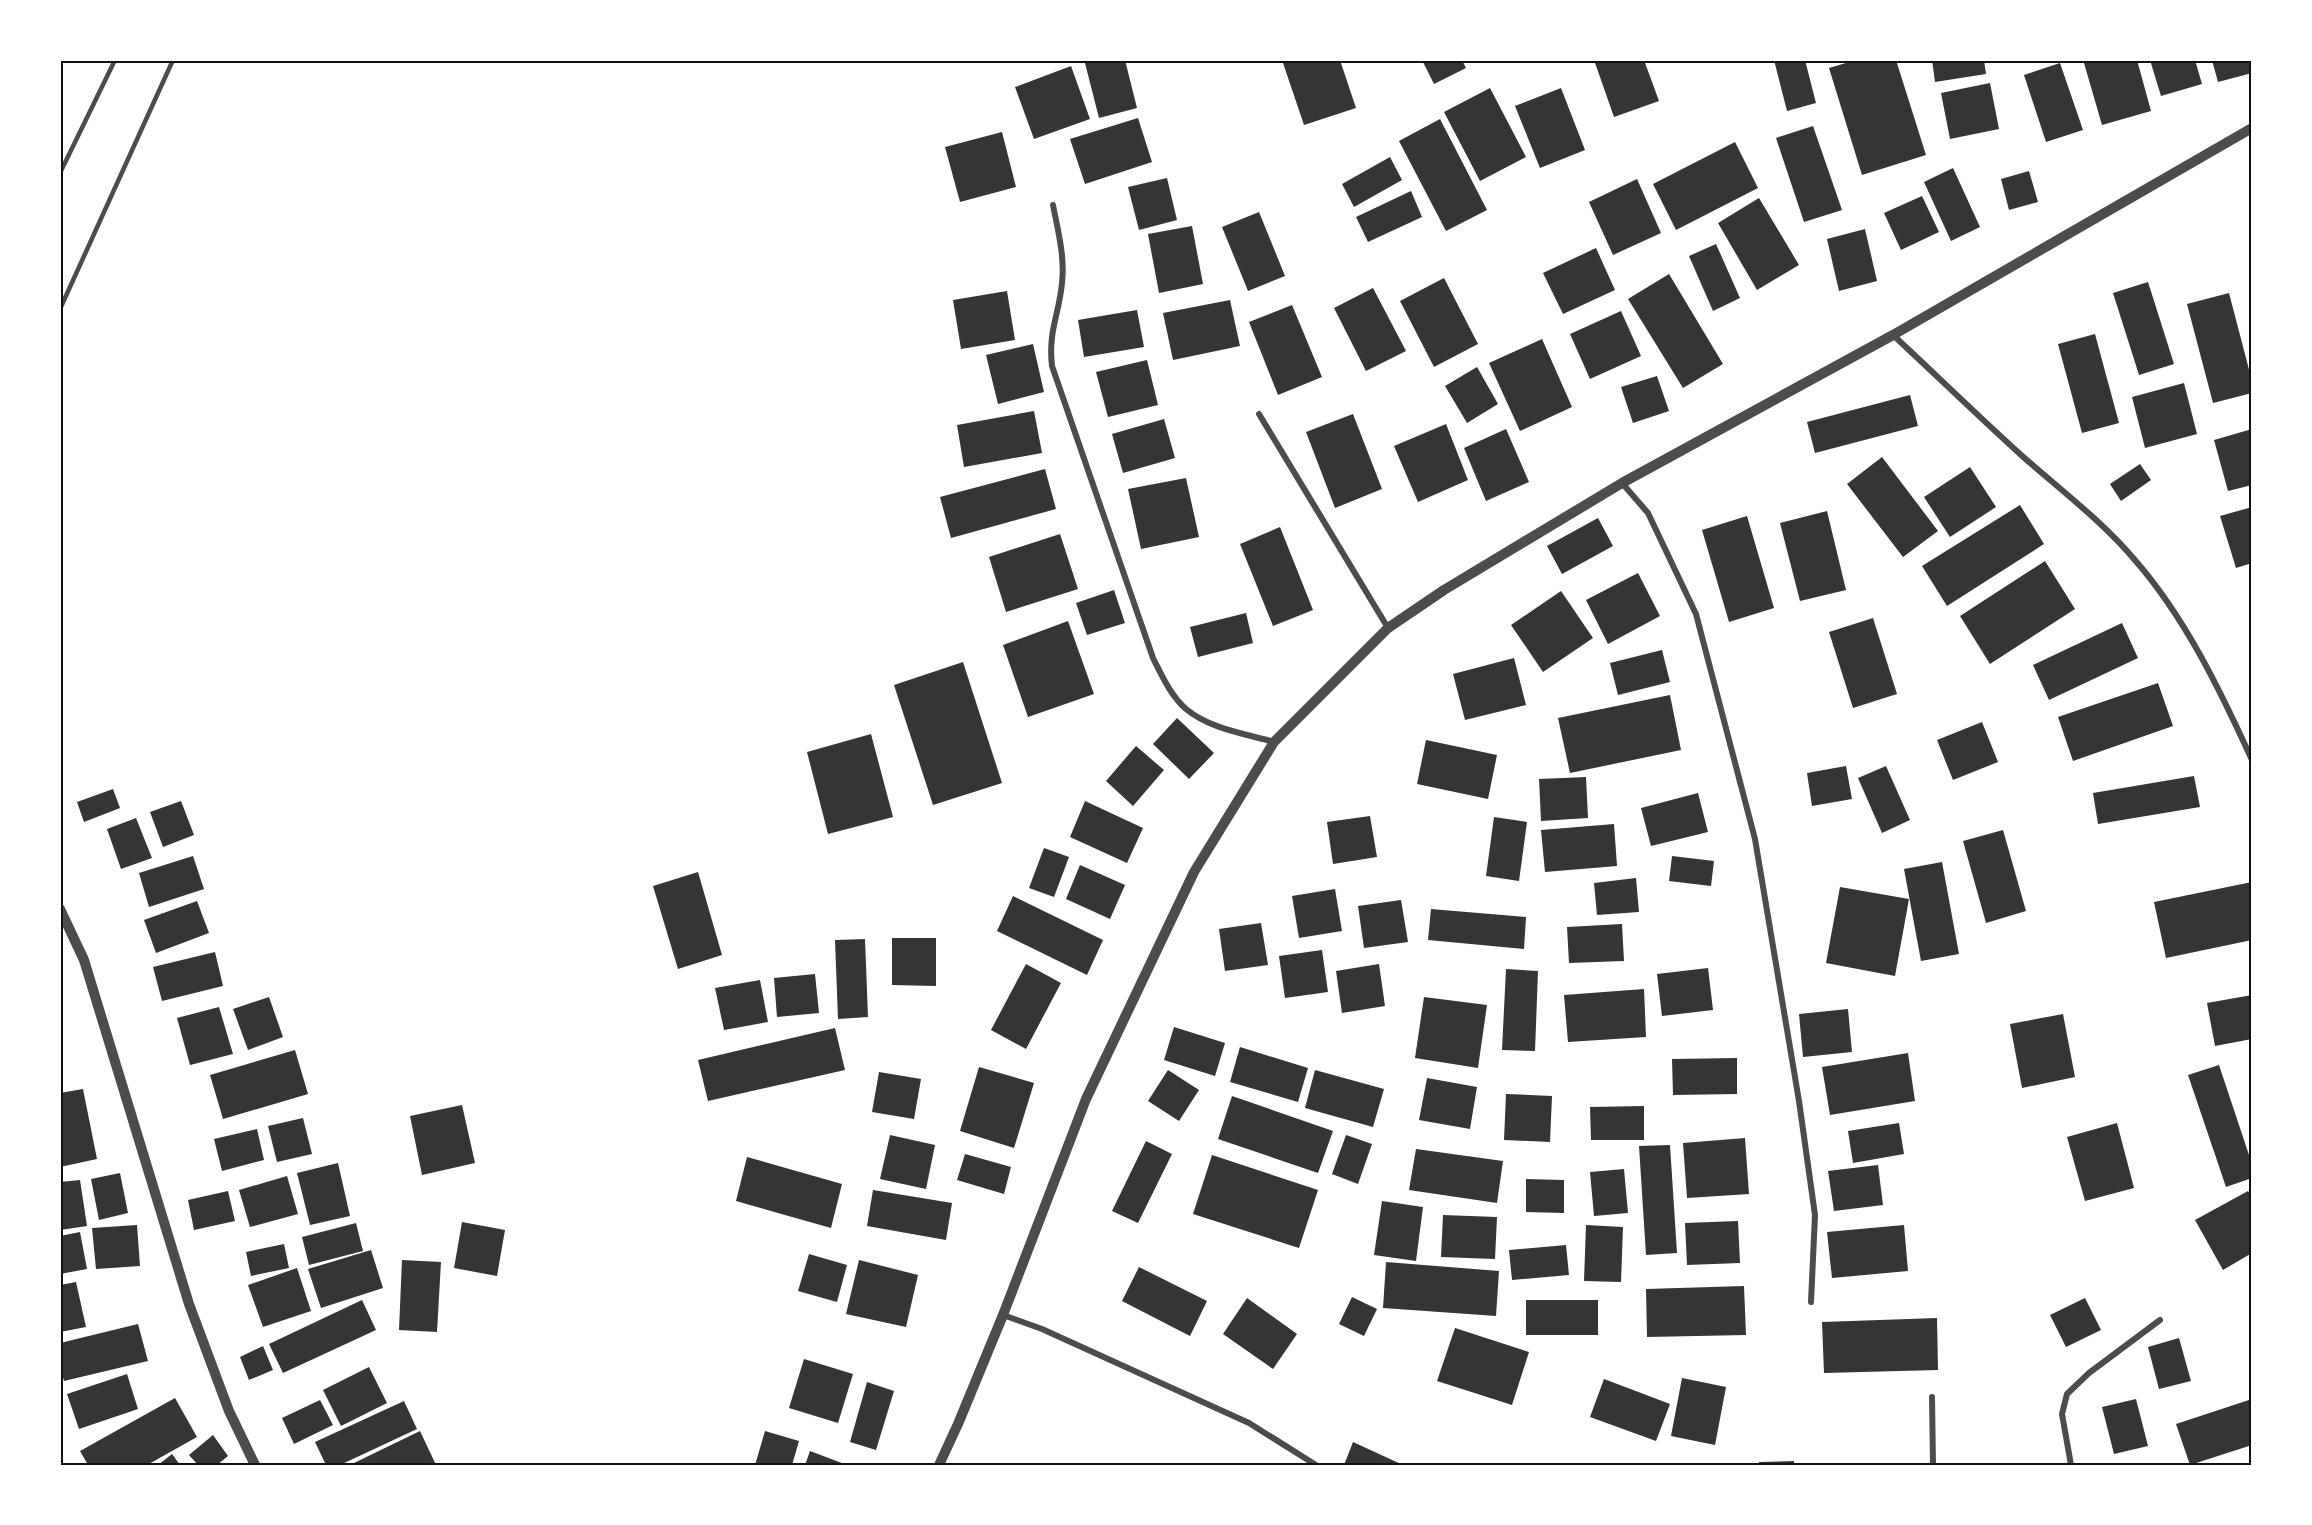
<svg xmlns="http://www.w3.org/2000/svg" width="2312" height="1525" font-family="'IBM Plex Serif',serif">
  <rect width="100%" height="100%" fill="#fff"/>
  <!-- building -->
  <path fill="#353535" d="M1095 60H1125L1137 108 1099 118 1085 63Z
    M1282 60H1340L1356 108 1304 125Z
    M1422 60H1462L1466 68 1434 84Z
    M1594 60H1644L1659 101 1614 117Z
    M1774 60H1805L1816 103 1787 111Z
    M1856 60H1896L1926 155 1862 175 1829 68Z
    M1932 60H1984L1986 74 1935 82Z
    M2095 60H2137L2151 111 2102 125 2084 63Z
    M2150 60H2195L2202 84 2161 96Z
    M2212 60H2252V73L2218 82Z
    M2060 63 2083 130 2046 142 2024 75Z
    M1071 66 1090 119 1034 139 1015 87Z
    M1990 83 1999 129 1950 139 1941 93Z
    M1490 88 1526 157 1480 181 1444 112Z
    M1561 88 1585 150 1540 168 1515 106Z
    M1138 118 1152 162 1085 184 1070 139Z
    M1440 119 1487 210 1446 231 1399 141Z
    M1813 126 1842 210 1804 222 1776 138Z
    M1002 132 1016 187 960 202 945 147Z
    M1735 142 1758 188 1676 230 1653 184Z
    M1390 157 1402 180 1354 207 1342 184Z
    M1953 168 1980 227 1951 241 1924 182Z
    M2029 171 2038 202 2009 210 2001 179Z
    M1167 178 1177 220 1139 230 1128 187Z
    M1637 179 1661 233 1613 255 1589 202Z
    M1411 191 1422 217 1368 242 1356 217Z
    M1922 196 1939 232 1901 250 1884 213Z
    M1759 198 1799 265 1757 290 1718 223Z
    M1259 212 1285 276 1248 291 1222 227Z
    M1192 226 1203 284 1159 293 1148 234Z
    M1865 229 1877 281 1839 291 1827 239Z
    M1716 244 1740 298 1713 311 1689 256Z
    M1596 248 1615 290 1563 314 1543 273Z
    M1669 274 1723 364 1683 388 1628 299Z
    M1444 278 1478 344 1434 367 1400 301Z
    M2148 282 2174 364 2139 375 2113 293Z
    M1373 288 1406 351 1366 371 1334 308Z
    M1007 291 1015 340 961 349 953 300Z
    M2229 293 2252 381V393L2213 403 2187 304Z
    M1230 300 1240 346 1173 360 1163 313Z
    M1292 305 1322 377 1278 395 1249 322Z
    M1137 310 1144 347 1084 357 1078 320Z
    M1621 311 1641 356 1590 379 1570 334Z
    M2095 334 2119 423 2082 433 2058 344Z
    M1542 339 1572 407 1520 431 1489 363Z
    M1033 344 1044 392 998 404 986 355Z
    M1147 360 1158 405 1108 417 1096 372Z
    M1477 367 1498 404 1467 423 1445 386Z
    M1657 376 1669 411 1633 423 1621 387Z
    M2184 383 2197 434 2145 448 2132 397Z
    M1910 395 1918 426 1815 453 1807 422Z
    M1034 411 1042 453 964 467 957 425Z
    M1353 414 1382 489 1335 508 1306 432Z
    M1164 419 1175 458 1123 473 1112 434Z
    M1446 424 1468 480 1418 502 1394 446Z
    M1506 429 1529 482 1486 501 1464 448Z
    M2252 429V485L2228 491 2214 440Z
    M1882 457 1938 531 1903 557 1847 484Z
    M2140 464 2151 480 2121 501 2110 484Z
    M1970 467 1996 507 1950 537 1924 497Z
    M1045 469 1056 509 951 538 940 497Z
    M1186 478 1199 537 1141 549 1128 489Z
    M2020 505 2044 544 1947 606 1922 566Z
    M2252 507V563L2236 568 2220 516Z
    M1827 511 1846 590 1800 601 1780 523Z
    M1747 516 1774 608 1729 622 1702 530Z
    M1598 518 1613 546 1562 574 1547 546Z
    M1280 527 1313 610 1273 626 1240 544Z
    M1060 534 1078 589 1006 612 989 557Z
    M2045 561 2075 609 1990 664 1960 616Z
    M1638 573 1660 616 1608 644 1586 600Z
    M1114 590 1125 623 1087 635 1076 603Z
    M1561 591 1593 638 1543 672 1511 625Z
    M1246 613 1253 643 1198 657 1190 627Z
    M1873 618 1897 694 1853 708 1829 632Z
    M1068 621 1094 694 1028 717 1003 645Z
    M2122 623 2138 658 2049 700 2033 665Z
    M1662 650 1670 682 1618 695 1610 663Z
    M1514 658 1526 705 1465 720 1453 674Z
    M963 662 1002 783 933 805 894 685Z
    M2158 683 2173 726 2073 761 2058 717Z
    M1670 695 1681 750 1570 773 1558 718Z
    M1177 718 1214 753 1189 779 1153 744Z
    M1982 722 1998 762 1953 780 1937 740Z
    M871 734 893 817 828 834 807 752Z
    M1426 740 1497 755 1488 799 1417 784Z
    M1136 746 1164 770 1133 806 1106 781Z
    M1846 766 1852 799 1812 806 1807 773Z
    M1886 766 1910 820 1882 833 1858 778Z
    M2194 776 2200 807 2098 824 2093 793Z
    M1586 777 1588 818 1541 821 1539 779Z
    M113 789 120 808 84 822 77 802Z
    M1698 793 1708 832 1651 846 1641 808Z
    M181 801 194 835 163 847 150 812Z
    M1085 801 1143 828 1127 863 1070 837Z
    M1370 816 1377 857 1333 864 1327 822Z
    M1494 817 1527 822 1519 881 1486 876Z
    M136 818 152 858 121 869 107 829Z
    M1614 824 1617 866 1545 872 1541 830Z
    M2003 830 2026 911 1986 923 1963 841Z
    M1044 848 1069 857 1054 897 1029 888Z
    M193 856 204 889 149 907 139 873Z
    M1672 856 1714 861 1711 886 1669 881Z
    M1942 862 1959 954 1921 961 1904 869Z
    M1080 865 1125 885 1110 919 1066 899Z
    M698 872 722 955 678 969 653 886Z
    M1636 878 1639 912 1597 915 1594 883Z
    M2252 882V940L2166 958 2154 902Z
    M1840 887 1909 899 1895 976 1826 963Z
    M1335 889 1342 931 1299 938 1292 896Z
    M1013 896 1103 940 1087 975 997 931Z
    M1401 900 1408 942 1364 948 1358 906Z
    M197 901 209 933 156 953 144 920Z
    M1431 909 1526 917 1524 949 1428 940Z
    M1261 923 1268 965 1225 971 1219 929Z
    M1622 924 1624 961 1569 963 1567 927Z
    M892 938H936V986L892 985Z
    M865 939 868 1017 838 1019 835 940Z
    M1322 950 1328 992 1285 998 1279 956Z
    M215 952 223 986 162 1001 153 967Z
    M1026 964 1061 983 1026 1049 991 1030Z
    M1379 964 1385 1006 1342 1013 1336 971Z
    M1708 968 1713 1010 1662 1016 1657 974Z
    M1506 969 1538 971 1535 1051 1502 1050Z
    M815 974 819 1013 777 1017 774 978Z
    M760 980 768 1022 724 1030 715 988Z
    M1644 989 1646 1037 1568 1042 1564 995Z
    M2252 995V1039L2215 1046 2207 1003Z
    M269 997 283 1037 248 1050 233 1009Z
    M1424 997 1487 1005 1478 1068 1415 1058Z
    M219 1007 233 1054 190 1065 177 1018Z
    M1848 1009 1852 1052 1803 1057 1799 1014Z
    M2063 1014 2075 1077 2022 1088 2010 1024Z
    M1174 1027 1225 1043 1215 1076 1164 1060Z
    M835 1028 845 1070 708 1101 698 1060Z
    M1240 1047 1308 1068 1298 1102 1230 1082Z
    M295 1050 308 1094 223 1119 210 1075Z
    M1908 1053 1915 1101 1830 1115 1822 1067Z
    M1737 1058V1094L1673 1095 1672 1059Z
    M2219 1065 2252 1164V1178L2226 1187 2188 1075Z
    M979 1067 1034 1083 1014 1148 960 1131Z
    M1168 1070 1199 1090 1179 1121 1148 1101Z
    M1315 1070 1384 1089 1373 1127 1305 1108Z
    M879 1072 921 1079 914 1119 872 1112Z
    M1427 1078 1477 1087 1470 1129 1419 1120Z
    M83 1089 97 1159 60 1167V1093Z
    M1506 1094 1552 1096 1550 1142 1504 1140Z
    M1232 1096 1333 1131 1318 1173 1218 1139Z
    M462 1105 475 1163 422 1175 410 1116Z
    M1644 1106V1140H1591L1590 1107Z
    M303 1118 312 1154 277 1162 268 1126Z
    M1899 1123 1904 1154 1853 1163 1848 1131Z
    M2117 1123 2134 1188 2085 1201 2067 1137Z
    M257 1129 264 1160 222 1171 214 1139Z
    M890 1135 935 1145 926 1189 880 1179Z
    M1346 1135 1372 1144 1358 1184 1332 1174Z
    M1745 1138 1749 1194 1687 1198 1683 1143Z
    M1146 1141 1172 1154 1138 1223 1112 1211Z
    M1670 1145 1677 1253 1646 1255 1639 1146Z
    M1416 1149 1503 1161 1497 1203 1409 1190Z
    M965 1154 1011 1167 1004 1194 957 1180Z
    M1212 1155 1318 1190 1299 1248 1193 1214Z
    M747 1157 842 1184 831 1228 736 1201Z
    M338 1163 350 1216 310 1225 297 1173Z
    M1878 1165 1883 1205 1834 1211 1828 1171Z
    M1624 1169 1628 1213 1594 1216 1590 1172Z
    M120 1173 128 1213 99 1220 91 1179Z
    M287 1176 298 1214 250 1227 239 1190Z
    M1526 1179 1564 1180V1213L1526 1212Z
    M80 1180 87 1226 60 1230V1182Z
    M873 1190 952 1203 946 1240 867 1226Z
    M228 1191 235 1221 194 1230 188 1200Z
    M2248 1191 2252 1198V1253L2223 1270 2195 1220Z
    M1382 1201 1423 1207 1416 1261 1374 1255Z
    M1443 1215 1497 1217 1495 1259 1441 1257Z
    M1738 1221 1740 1263 1687 1265 1685 1223Z
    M462 1222 505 1230 497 1276 454 1268Z
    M356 1223 363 1251 309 1265 302 1237Z
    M137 1225 140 1266 96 1269 92 1228Z
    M1586 1225 1623 1227 1621 1282 1584 1281Z
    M1904 1225 1908 1271 1832 1278 1827 1232Z
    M80 1232 87 1269 60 1274V1236Z
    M284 1244 289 1268 251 1276 246 1252Z
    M1566 1245 1569 1275 1512 1280 1509 1250Z
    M371 1250 383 1288 321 1308 308 1269Z
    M809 1254 847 1265 837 1302 798 1291Z
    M402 1260 441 1262 437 1332 399 1330Z
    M859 1260 918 1275 906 1327 846 1314Z
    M1386 1262 1499 1271 1496 1316 1383 1308Z
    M1139 1267 1207 1301 1190 1336 1122 1301Z
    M297 1268 311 1311 263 1327 248 1285Z
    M76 1282 86 1327 60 1332V1285Z
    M1744 1286 1746 1335 1647 1337 1646 1289Z
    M1352 1297 1377 1309 1364 1336 1339 1324Z
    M1247 1298 1297 1334 1273 1369 1223 1334Z
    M2085 1298 2101 1330 2066 1347 2050 1315Z
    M362 1300 376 1330 283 1373 269 1344Z
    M1526 1300H1598V1335H1526Z
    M1937 1318 1938 1370 1824 1373 1822 1322Z
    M138 1324 148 1361 64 1381 60 1367V1343Z
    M1455 1328 1529 1352 1512 1405 1437 1381Z
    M2179 1338 2191 1381 2159 1389 2148 1347Z
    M263 1346 273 1370 249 1380 240 1357Z
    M804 1359 853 1374 838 1423 789 1408Z
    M369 1367 387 1403 341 1426 323 1390Z
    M127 1374 138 1409 79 1429 67 1394Z
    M1682 1378 1726 1387 1715 1445 1671 1436Z
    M1604 1379 1670 1404 1656 1441 1590 1417Z
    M867 1382 894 1391 876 1450 850 1442Z
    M175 1398 197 1437 147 1465H88L80 1451Z
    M2136 1399 2148 1446 2114 1454 2102 1407Z
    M320 1400 333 1425 294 1444 282 1418Z
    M2249 1400 2252 1407V1445L2190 1465 2176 1424Z
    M404 1401 417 1429 340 1465H326L315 1442Z
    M420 1431 436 1465H355L354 1463Z
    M765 1431 799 1441 792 1465H755Z
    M213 1435 228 1456 217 1465H198L189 1455Z
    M1353 1442 1403 1465H1344Z
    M810 1451 847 1465H805Z
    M172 1454 180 1465H158Z
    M1794 1461V1465H1759V1462Z"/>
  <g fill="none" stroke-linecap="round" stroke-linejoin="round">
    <!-- service -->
    <path stroke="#4c4c4c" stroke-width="4.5" d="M60 173 115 60
      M60 309 173 60"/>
    <!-- minor -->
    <path stroke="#4c4c4c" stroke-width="6" d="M1053 205C1058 231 1065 257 1062 283 1059 315 1048 331 1052 366L1153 658C1162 676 1171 696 1186 709 1210 729 1246 734 1274 742
      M1893 335C1936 375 1977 415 2020 454 2058 488 2101 520 2134 559 2185 617 2220 690 2252 760
      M1259 414 1388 628
      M1622 483 1648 513 1696 614 1755 839 1799 1101 1815 1215 1811 1302
      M1003 1315 1042 1329 1249 1423 1316 1465
      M1932 1397 1933 1465
      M2071 1465 2062 1414 2067 1394 2089 1373 2160 1320"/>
    <!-- tertiary -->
    <path stroke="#4c4c4c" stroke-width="10" d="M60 909 84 960 189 1304 229 1411 255 1465
      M939 1465 958 1424 1003 1315 1086 1099 1194 872 1274 742 1388 628 1444 590 1622 483 1893 335 2252 128"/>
  </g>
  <!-- border -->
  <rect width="2312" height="1525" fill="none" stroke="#ffffff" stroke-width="123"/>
  <rect x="62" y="62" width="2188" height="1402" fill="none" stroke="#111" stroke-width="2"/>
</svg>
